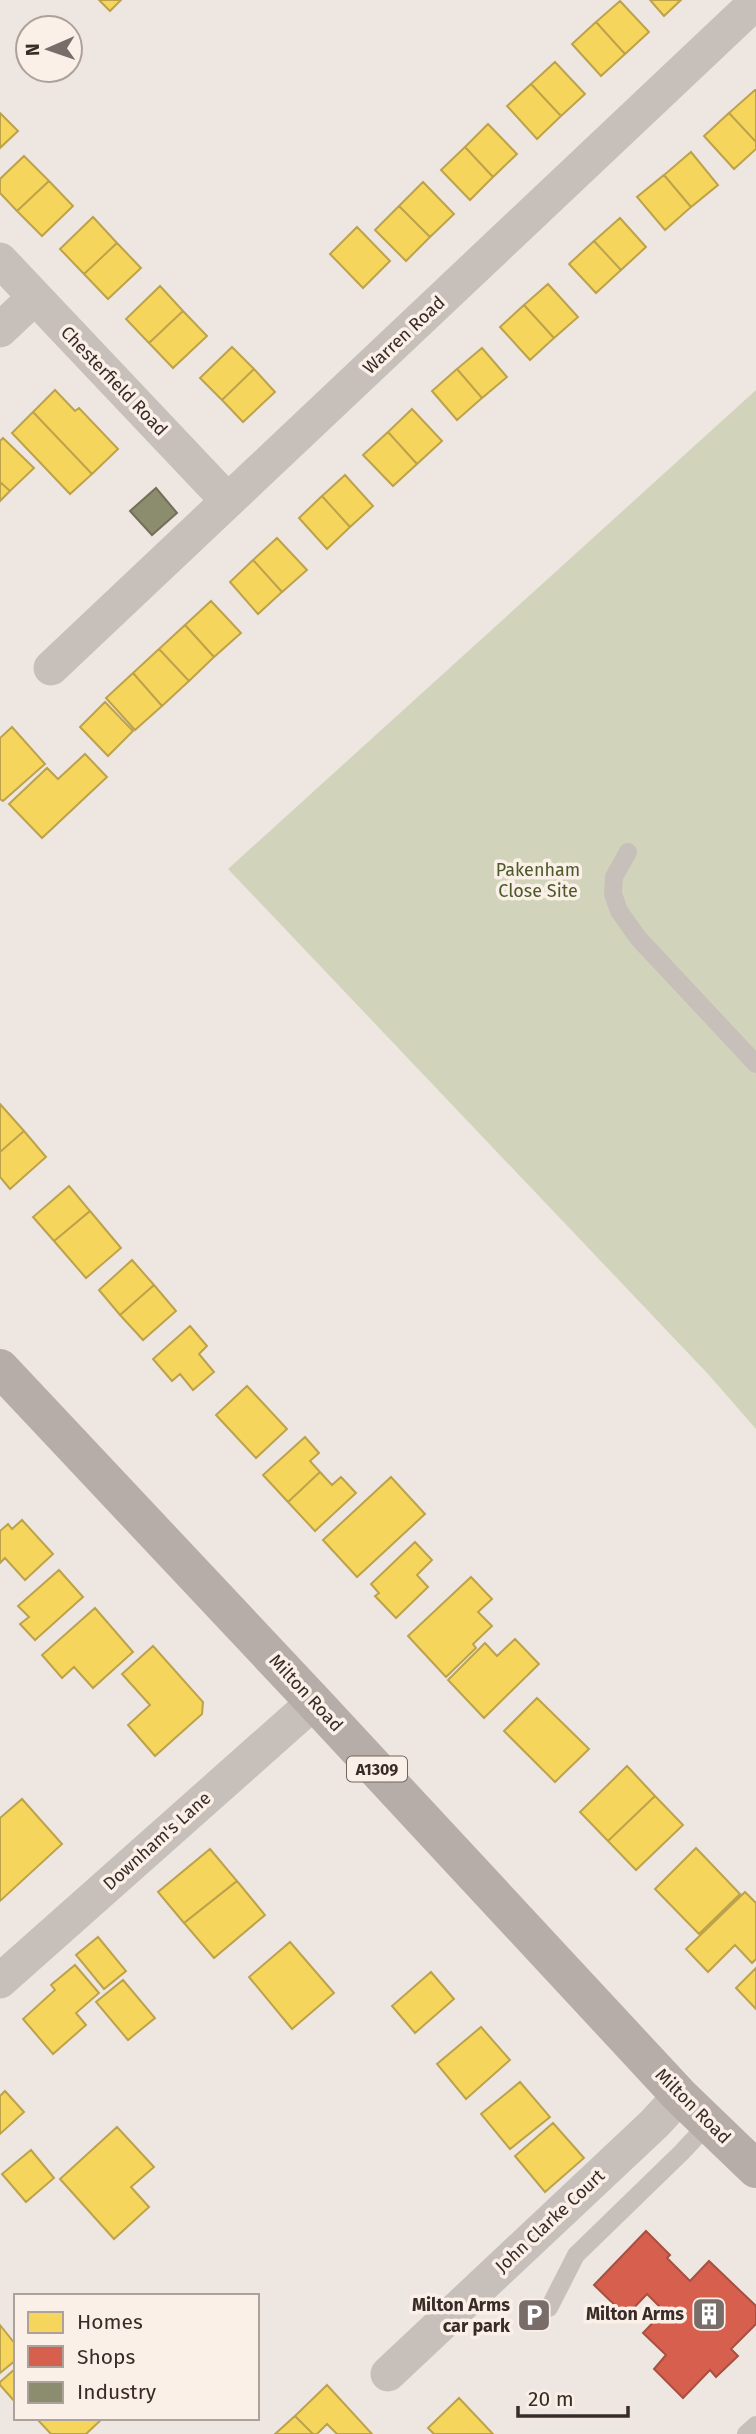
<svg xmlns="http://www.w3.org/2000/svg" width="756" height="2434" font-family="'Fira Sans',sans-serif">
  <rect width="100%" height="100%" fill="#eee7e1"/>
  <!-- green -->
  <path fill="#d1d4ba" d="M756 390V1429L708 1374 228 869Z"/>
  <!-- homes -->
  <path fill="#f6d55c" stroke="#bda24c" stroke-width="2" d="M99 0H121L110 11Z
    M650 0H681L664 16Z
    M620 1 649 32 625 54 596 22Z
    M596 22 625 54 601 76 572 44Z
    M555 62 585 94 561 116 531 84Z
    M531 84 561 116 537 139 507 106Z
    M755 90H756V142L729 113Z
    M0 113 18 131 0 148Z
    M729 113 756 142V149L734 169 704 136Z
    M488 124 517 154 493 177 465 147Z
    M465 147 493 177 470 200 441 170Z
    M691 152 718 185 691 207 664 175Z
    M24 156 49 181 17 211 0 193V179Z
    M664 175 691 207 665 230 637 197Z
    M49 181 73 206 42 236 17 211Z
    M423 182 454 214 430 237 399 206Z
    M399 206 430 237 406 261 375 230Z
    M93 217 117 243 84 274 60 249Z
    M620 218 646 247 621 270 594 241Z
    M357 227 390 261 363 288 330 254Z
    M594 241 621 270 596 293 569 264Z
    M117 243 141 268 108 299 84 274Z
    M548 284 578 317 554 338 524 305Z
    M160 286 183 311 149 343 126 319Z
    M524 305 554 338 530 360 500 327Z
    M183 311 207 336 173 368 149 343Z
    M232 347 254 369 222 400 200 378Z
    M482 348 507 377 482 398 457 369Z
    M254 369 275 392 243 422 222 400Z
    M457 369 482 398 457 420 432 391Z
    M55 390 75 411 79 408 118 449 92 474 33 412Z
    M412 409 442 441 417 464 388 432Z
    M33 412 92 474 70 494 12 433Z
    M388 432 417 464 393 486 363 455Z
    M3 438 34 468 10 491 0 482V441Z
    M345 475 373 506 350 527 322 496Z
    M0 482 10 491 0 501Z
    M322 496 350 527 327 549 299 518Z
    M277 538 307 570 282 592 253 560Z
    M253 560 282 592 258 614 230 582Z
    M211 601 241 633 214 657 185 625Z
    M185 625 214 657 189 681 159 649Z
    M159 649 189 681 162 706 133 673Z
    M133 673 162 706 135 730 106 698Z
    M105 702 133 731 108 756 80 727Z
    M12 727 45 764 3 801 0 799V738Z
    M85 754 107 777 42 838 9 804 47 768 58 779Z
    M0 1104 24 1131 0 1152Z
    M24 1131 46 1157 10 1189 0 1177V1152Z
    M69 1186 90 1211 54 1241 33 1217Z
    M90 1211 121 1248 86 1278 54 1241Z
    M132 1260 154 1285 120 1315 99 1290Z
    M154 1285 176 1311 143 1340 120 1315Z
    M190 1326 207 1346 199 1354 214 1372 193 1390 180 1374 172 1381 153 1359Z
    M247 1386 287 1429 256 1458 216 1415Z
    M305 1437 319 1453 310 1461 320 1472 288 1502 263 1475Z
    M320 1472 332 1485 341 1477 356 1493 315 1531 288 1502Z
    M391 1477 425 1514 357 1577 323 1540Z
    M22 1520 53 1554 25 1580 5 1558 0 1563V1531L8 1524 12 1529Z
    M415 1542 432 1560 417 1575 428 1587 396 1618 375 1596 379 1593 371 1584Z
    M59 1570 83 1597 35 1640 20 1624 29 1617 18 1606Z
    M471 1577 492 1599 478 1612 492 1626 473 1644 476 1648 446 1677 408 1636Z
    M95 1608 133 1652 93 1688 74 1667 62 1678 42 1655Z
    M515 1639 539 1664 484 1718 448 1680 485 1643 497 1656Z
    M153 1646 203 1702 202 1714 155 1756 128 1725 150 1705 122 1674Z
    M537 1698 589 1749 555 1782 504 1731Z
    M627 1766 655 1796 608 1841 580 1812Z
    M655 1796 683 1825 636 1870 608 1841Z
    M22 1799 62 1844 0 1901V1818Z
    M696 1848 740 1894 699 1934 655 1889Z
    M210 1849 237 1881 184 1923 158 1892Z
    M237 1881 265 1915 214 1958 184 1923Z
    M745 1892 756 1903V1959L752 1963 735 1945 708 1972 686 1949Z
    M98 1937 126 1971 104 1989 76 1955Z
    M290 1942 334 1993 292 2029 249 1977Z
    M75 1965 99 1993 76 2013 86 2025 53 2054 23 2019 55 1990 51 1985Z
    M756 1968V2009L736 1988Z
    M431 1972 454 1999 415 2033 392 2006Z
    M123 1980 155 2018 128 2040 96 2002Z
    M481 2027 510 2060 466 2099 437 2064Z
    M520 2082 550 2117 510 2149 481 2114Z
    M5 2091 24 2112 0 2134V2096Z
    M553 2123 584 2158 545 2192 515 2156Z
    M117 2127 154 2167 131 2187 149 2207 114 2239 60 2179Z
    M31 2150 54 2178 26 2202 2 2174Z
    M0 2325 16 2345V2360L0 2373Z
    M16 2368V2403L0 2385V2382Z
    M327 2385 372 2434H337L327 2424 317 2434H313L295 2416Z
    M459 2398 493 2434H434L428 2428Z
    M295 2416 313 2434H275Z
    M36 2418H103L86 2434H51Z"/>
  <!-- shops -->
  <path fill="#d6604d" stroke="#a75042" stroke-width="2" d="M646 2231 670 2255 667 2258 690 2281 709 2261 756 2306V2324L731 2349 738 2356 716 2377 710 2370 683 2398 654 2369 666 2355 643 2333 664 2311 647 2294 626 2316 594 2285Z"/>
  <!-- industry -->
  <path fill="#8c8c6e" stroke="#736f59" stroke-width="2" d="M156 488 177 513 152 535 130 511Z"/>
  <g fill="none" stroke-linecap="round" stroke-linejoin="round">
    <!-- lane -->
    <path stroke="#c7bfba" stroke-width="18" d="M628 852 614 877 613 894 619 911 639 939 756 1064
      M549 2308 576 2255 682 2152 709 2123
      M746 2434 756 2425"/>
    <!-- street -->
    <path stroke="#c7bfba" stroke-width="35" d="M0 260 228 501
      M0 330 34 298
      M51 668 756 2
      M0 1981 314 1702
      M388 2374 654 2124 680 2096"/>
    <!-- primary -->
    <path stroke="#b6ada9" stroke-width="38" d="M0 1368 314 1702 680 2096 756 2169"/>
  </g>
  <!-- icons -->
  <defs>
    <g id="building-square" transform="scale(1.75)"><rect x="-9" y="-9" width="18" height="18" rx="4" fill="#786d68" stroke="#fbf0e8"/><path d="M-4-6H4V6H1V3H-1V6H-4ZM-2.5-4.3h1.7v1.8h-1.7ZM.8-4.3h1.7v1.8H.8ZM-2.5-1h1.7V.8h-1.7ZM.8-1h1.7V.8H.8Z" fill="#fff"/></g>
    <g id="parking-square" transform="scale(1.75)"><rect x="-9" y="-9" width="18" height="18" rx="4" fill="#786d68" stroke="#fbf0e8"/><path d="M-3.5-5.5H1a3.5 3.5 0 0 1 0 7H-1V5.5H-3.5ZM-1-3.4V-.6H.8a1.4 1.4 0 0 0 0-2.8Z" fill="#fff"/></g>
  </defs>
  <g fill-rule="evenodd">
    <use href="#building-square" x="709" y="2314"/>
    <use href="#parking-square" x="534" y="2315"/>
  </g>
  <g text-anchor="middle" stroke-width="7" stroke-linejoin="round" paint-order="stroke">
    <!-- shield labels -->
    <rect fill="#fbf0e8" stroke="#736661" stroke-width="2" x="347" y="1756.5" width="60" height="25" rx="5"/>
    <g font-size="16" font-weight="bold" fill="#392b27">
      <text x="377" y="1775">A1309</text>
    </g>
    <!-- street labels -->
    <g font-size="18" fill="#392b27" stroke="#fbf0e8">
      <text transform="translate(404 335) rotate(-43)" y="6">Warren Road</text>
      <text transform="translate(114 381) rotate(46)" y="6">Chesterfield Road</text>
      <text transform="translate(306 1693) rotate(47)" y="6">Milton Road</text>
      <text transform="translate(157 1841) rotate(-42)" y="6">Downham's Lane</text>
      <text transform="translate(693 2106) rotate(45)" y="6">Milton Road</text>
      <text transform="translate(550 2221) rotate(-43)" y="6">John Clarke Court</text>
    </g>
    <!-- park labels -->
    <g font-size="18" fill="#4c5929" stroke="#fbf0e8">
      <text x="538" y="876">Pakenham<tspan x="538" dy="21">Close Site</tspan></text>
    </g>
    <!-- poi labels -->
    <g font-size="18" font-weight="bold" fill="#392b27" stroke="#fbf0e8" text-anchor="end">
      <text x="510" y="2311">Milton Arms<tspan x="510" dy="21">car park</tspan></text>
      <text x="684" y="2320">Milton Arms</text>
    </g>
  </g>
  <!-- legend -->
  <rect x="14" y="2294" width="245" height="126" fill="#fbf0e8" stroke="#ada19b" stroke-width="2"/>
  <rect x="28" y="2312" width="35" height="21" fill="#f6d55c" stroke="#ada19b" stroke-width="2"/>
  <text x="77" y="2329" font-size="21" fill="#392b27">Homes</text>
  <rect x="28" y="2346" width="35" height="21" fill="#d6604d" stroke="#ada19b" stroke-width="2"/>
  <text x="77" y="2364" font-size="21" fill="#392b27">Shops</text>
  <rect x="28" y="2382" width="35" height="21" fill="#8c8c6e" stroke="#ada19b" stroke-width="2"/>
  <text x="77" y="2399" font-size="21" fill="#392b27">Industry</text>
  <!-- north arrow -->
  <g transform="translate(49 49) rotate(268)"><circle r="33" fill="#fbf0e8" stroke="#ada19b" stroke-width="2"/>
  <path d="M0-5L12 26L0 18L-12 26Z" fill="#786d68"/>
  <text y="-10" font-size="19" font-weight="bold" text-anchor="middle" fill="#392b27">N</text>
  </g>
  <!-- scale -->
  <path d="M518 2406v10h110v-10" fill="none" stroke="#392b27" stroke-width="3.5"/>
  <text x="528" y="2406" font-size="21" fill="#392b27" stroke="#fbf0e8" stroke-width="5" paint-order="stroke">20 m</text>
</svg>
